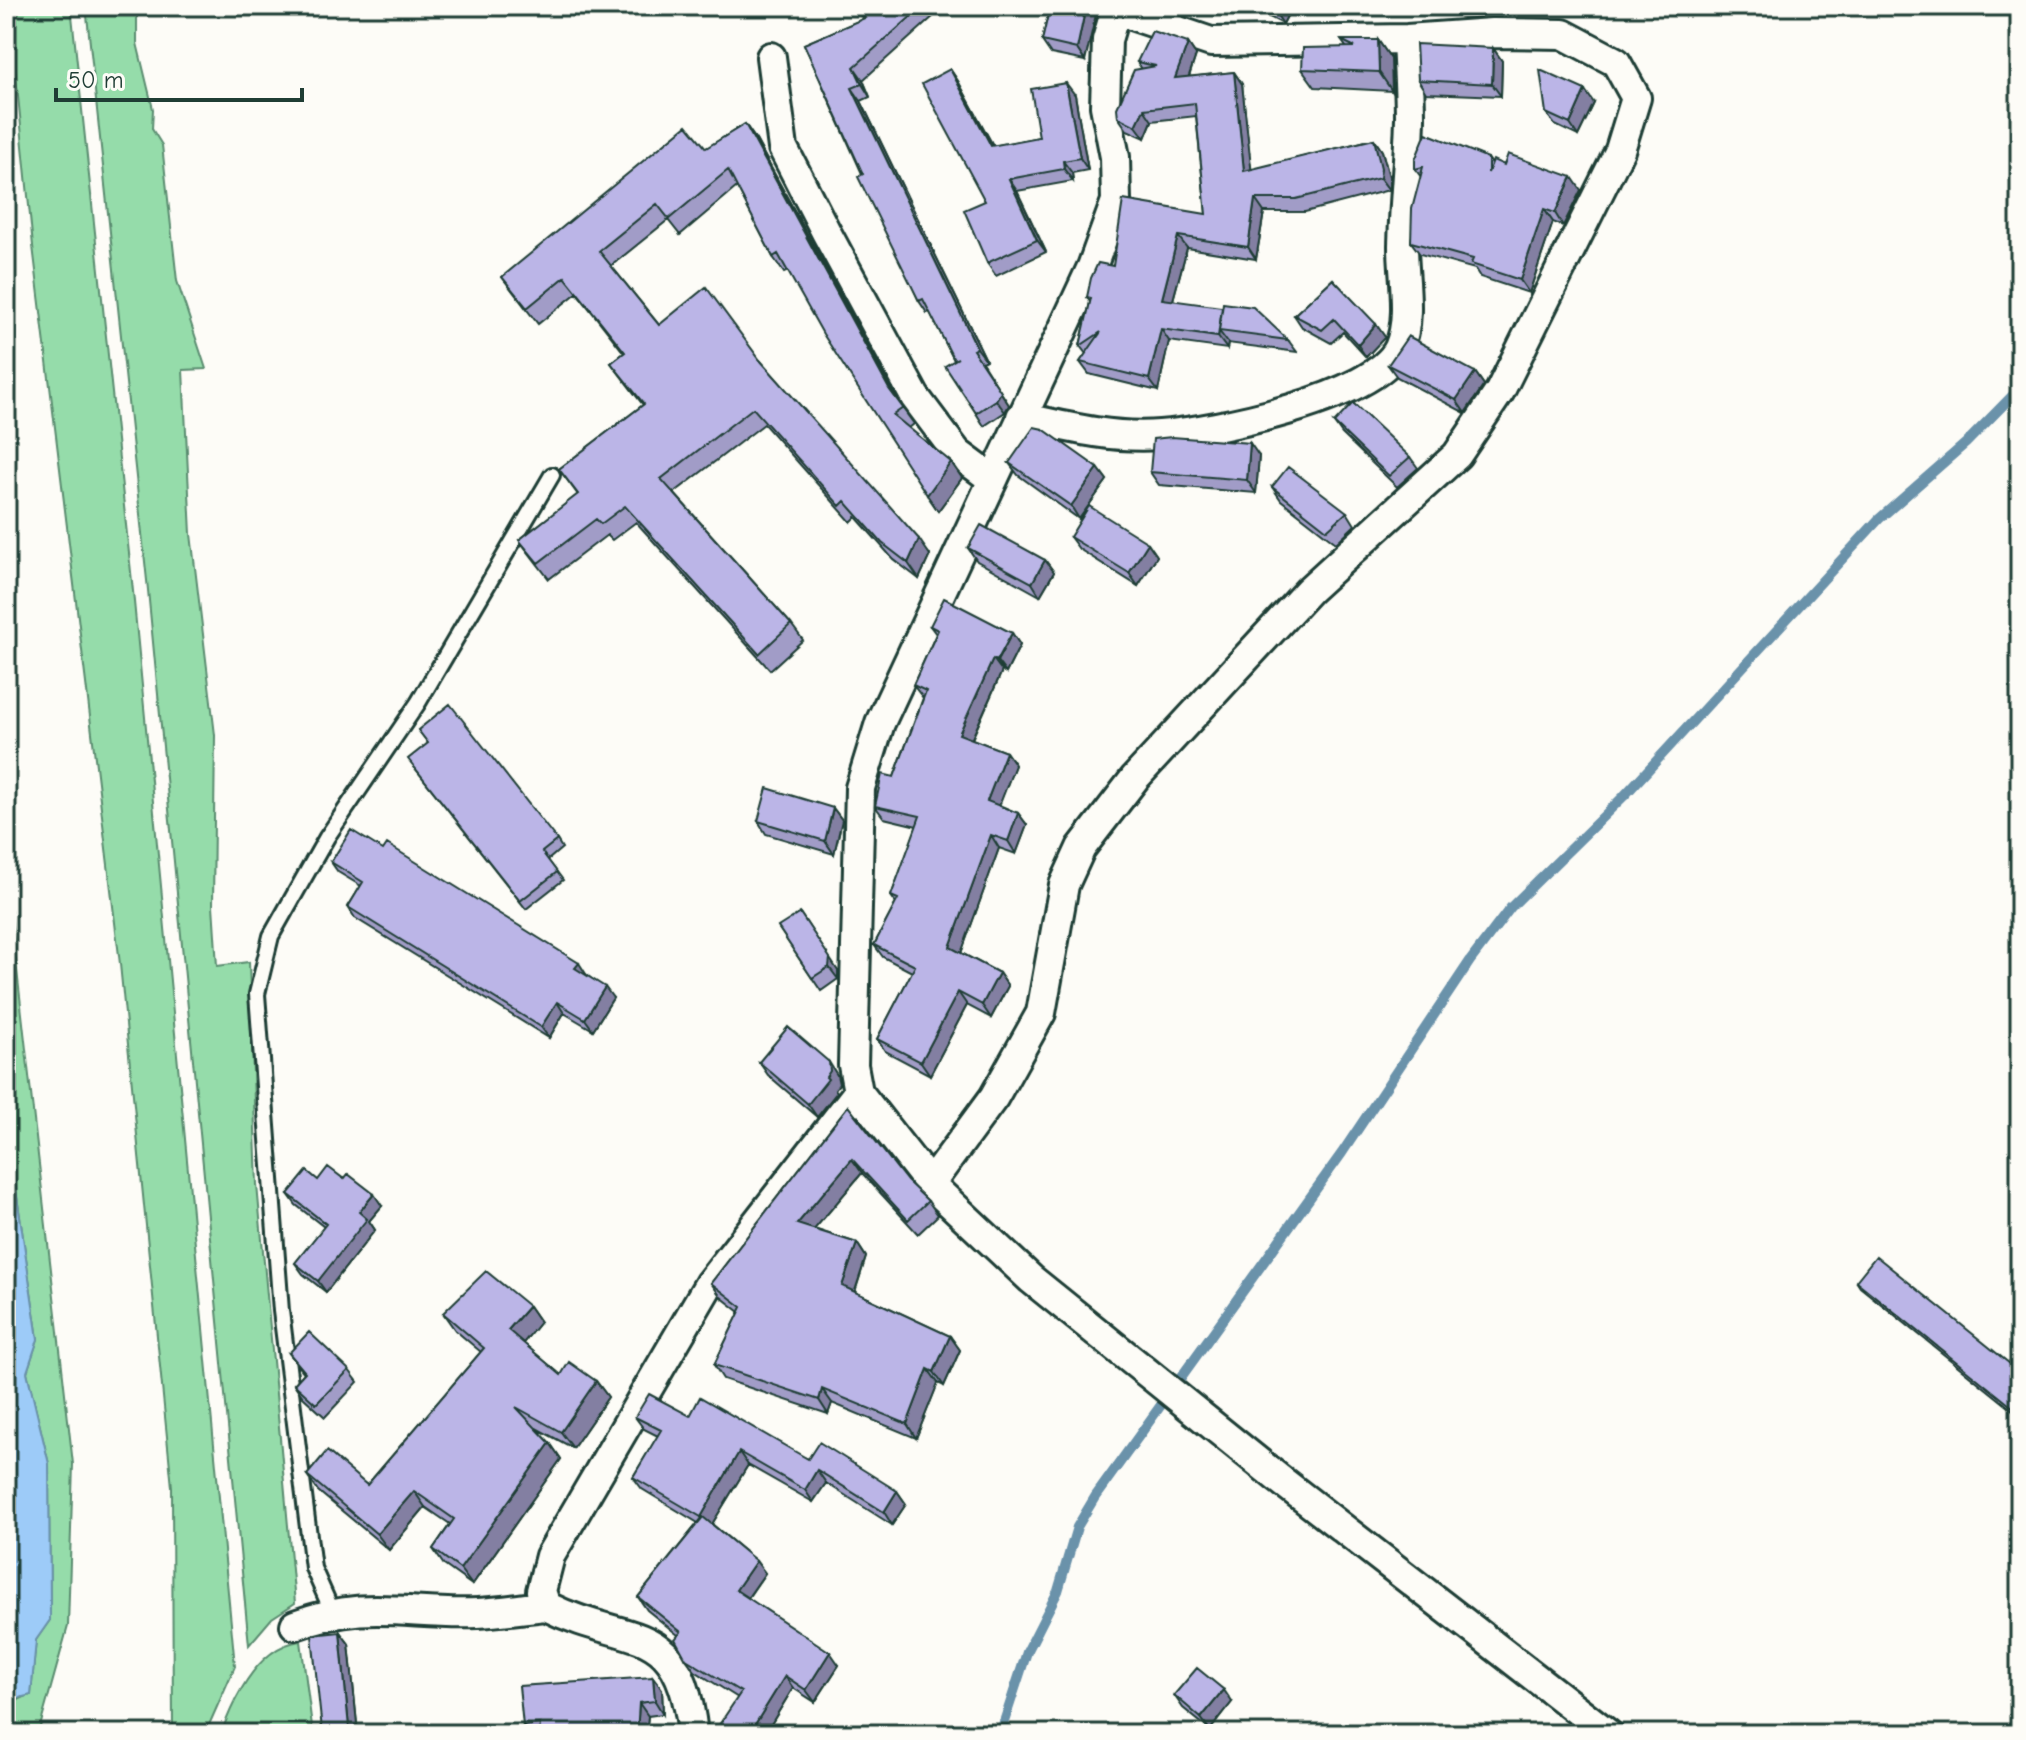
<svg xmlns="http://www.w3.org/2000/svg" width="2026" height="1740" font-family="'Comic Neue',sans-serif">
  <rect width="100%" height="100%" fill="#fdfcf7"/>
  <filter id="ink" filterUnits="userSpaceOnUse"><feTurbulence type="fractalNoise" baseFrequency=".0125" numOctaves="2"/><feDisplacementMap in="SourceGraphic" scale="16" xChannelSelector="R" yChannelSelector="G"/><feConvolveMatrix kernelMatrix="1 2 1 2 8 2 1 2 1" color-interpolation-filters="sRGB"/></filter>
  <g filter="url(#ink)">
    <!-- green -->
    <path fill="#95dcaa" stroke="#5a8c6f" stroke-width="2" d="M9 6H71L133 591 235 1666 205 1734H173L172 1487 120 964 33 246Z
      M86 6H137V43L153 109 152 129 162 145 177 281 206 369 183 370 191 534 215 735 213 905 217 966 249 962 257 1185 295 1603 272 1618 249 1645 148 590Z
      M6 873 73 1464 68 1626 38 1734H6C6 1712 7 1701 31 1695L36 1640 50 1620 49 1464 27 1372 38 1339 6 1122Z
      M301 1641 313 1734H221C234 1698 258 1646 301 1641Z"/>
    <!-- water -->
    <path fill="#9dcbf8" stroke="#6b92aa" stroke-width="2" d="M6 1122 38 1339 27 1372 49 1464 50 1620 36 1640 31 1695 15 1699 6 1711Z"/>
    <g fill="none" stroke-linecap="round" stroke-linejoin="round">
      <!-- stream -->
      <path stroke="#6b92aa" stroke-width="10" d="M1000 1734 1027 1652 1058 1591 1077 1527 1095 1497 1342 1153 1470 961 1511 907 1624 796 1879 519 1966 443 2020 388"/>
      <!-- lane casing -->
      <g stroke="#1f3d34" stroke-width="20">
        <path id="lane" d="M332 1611 313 1568 281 1311 257 994 271 936 327 837 418 703 552 475"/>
      </g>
      <!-- street casing -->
      <g stroke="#1f3d34" stroke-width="34">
        <path id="street" d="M1117 6 1107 40 1105 106 1115 157 1116 201 1092 267 880 723 860 788 853 1065 858 1092 930 1184 1031 1279 1278 1478 1608 1734
          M771 57 783 148 826 232 915 397 957 453 992 479
          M1021 417C1066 427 1114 439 1160 435 1213 431 1375 399 1399 348 1412 318 1403 277 1403 246 1404 203 1409 161 1410 118 1410 92 1408 66 1407 39
          M930 1184 994 1097 1041 1013 1064 885 1081 848 1135 778 1309 590 1457 455 1500 391 1620 150 1636 98 1616 62 1563 34 1492 33 1407 39 1211 42 1116 10
          M295 1625C368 1598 407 1616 478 1613 500 1612 523 1608 546 1606
          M693 1734C680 1615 629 1648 546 1606L541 1591 550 1556 709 1284 858 1092"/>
      </g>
      <!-- lane -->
      <use href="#lane" stroke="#fdfcf7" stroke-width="14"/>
      <!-- street -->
      <use href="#street" stroke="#fdfcf7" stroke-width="28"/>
    </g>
    <!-- wall -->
    <path fill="#a19cc7" stroke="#1f3d34" stroke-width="2" d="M853 6H945L863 80 870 97 861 101 986 360 982 362 1009 405 1005 412 984 426 976 413 954 360 930 312 927 313 919 301 804 44 863 19Z
      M1050 6 1085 61 1051 54 1042 41Z
      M1247 6H1292L1283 24Z
      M1341 40H1378L1391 59 1392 91 1315 87 1302 69 1346 47Z
      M1188 43 1196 55 1189 77 1234 72 1242 84 1251 170 1374 139 1382 151 1390 180 1389 190 1305 212H1264L1256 259 1187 248 1173 300 1288 340 1297 352 1228 343 1227 349 1169 341 1158 391 1089 374 1080 362 1086 354 1080 346 1090 302 1087 297 1113 266 1206 214 1196 116 1152 121 1145 138 1127 130 1118 117 1142 69 1137 62Z
      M1493 48 1502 61 1501 96 1426 93 1418 80Z
      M950 69 958 81 993 146 1039 137 1075 95 1088 170 1072 173 1073 181 1017 191 1046 252 996 276 987 263 985 201Z
      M1594 103 1578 136 1555 125 1546 113Z
      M745 124 756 140 898 402 914 424 909 428 962 478 938 511 788 271 784 273 773 257 737 187 680 235 668 220 611 266 659 325 760 360 930 555 919 579 893 559 856 517 851 522 764 424 674 493 791 624 803 640 770 670 636 522 612 540 607 535 549 579 519 540 578 495 559 469 643 405 611 363 624 353 577 293 538 324 502 277Z
      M1488 158 1492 164 1504 165 1581 190 1563 226 1553 222 1529 293 1480 277 1475 269 1420 254 1411 242 1421 177 1415 169V160Z
      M1333 279 1385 337 1366 357 1343 332 1331 343 1302 327 1294 315Z
      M1388 365 1475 372 1484 385 1465 413 1397 377Z
      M1334 423 1410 457 1418 468 1397 487 1342 434Z
      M1259 456 1256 493 1159 485 1150 472Z
      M1009 463 1098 468 1107 480 1079 519 1018 475Z
      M1272 487 1347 512 1355 525 1336 543 1281 500Z
      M1070 537 1148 543 1157 556 1138 586 1079 549Z
      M968 548 1045 560 1054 572 1040 596 977 561Z
      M930 626 1012 633 1020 645 1006 673 1002 671 972 739 1006 752 1015 765 999 805 1018 813 1027 825 1016 854 999 848 961 953 999 973 1008 986 991 1018 967 1005 930 1075 885 1051 877 1039 912 972 883 957 874 945 896 903 891 896 917 826 884 818 875 806 894 777 923 698 913 685 936 634Z
      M418 730 557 840 562 848 548 860 563 880 526 909 414 767 428 743Z
      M833 808 842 820 834 854 766 834 758 821Z
      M331 862 586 974 613 998 593 1030 564 1013 549 1038 355 918 348 907 361 886 338 872Z
      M778 927 838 971V979L821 991Z
      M759 1062 837 1075 839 1084 835 1089 837 1092 817 1117 768 1075Z
      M848 1106 907 1181 928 1201 938 1215 918 1234 862 1173 814 1229 857 1243 866 1257 855 1292 950 1336 960 1350 944 1386 938 1383 916 1438 832 1403 828 1414 723 1379 714 1365 740 1312 721 1297 711 1283Z
      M318 1180 382 1206 369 1221 375 1230 326 1292 303 1274 295 1263 324 1227 296 1205 288 1194Z
      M1856 1281 2020 1372V1416L1860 1287Z
      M529 1306 540 1322 523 1343 561 1375 596 1381 608 1397 573 1448 536 1428 550 1443 561 1459 472 1585 444 1565 433 1549 450 1524 425 1507 389 1550 318 1491 307 1475 367 1485 481 1352 455 1330 443 1313Z
      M289 1353 349 1370 358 1382 325 1417 303 1397 294 1384 304 1373Z
      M690 1416 897 1491 906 1504 892 1525 826 1483 813 1502 748 1465 712 1524 756 1561 765 1573 748 1598 839 1665 815 1702 793 1688 765 1734 738 1698 695 1671 686 1659 678 1635 647 1610 638 1597 698 1523 642 1489 633 1477 658 1436 644 1429 635 1417Z
      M340 1632 349 1644 358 1734H324L322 1730Z
      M653 1677 662 1689 663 1714 648 1716 646 1734H529L523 1726Z
      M1174 1695 1232 1702 1210 1730 1183 1708Z"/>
    <!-- shaded-wall -->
    <path fill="#837fa2" stroke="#1f3d34" stroke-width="2" d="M1086 6H1098L1085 61 1077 49Z
      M1277 6H1292L1283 24 1275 12Z
      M1378 40 1391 59 1392 91 1379 72Z
      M1188 43 1196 55 1184 90 1175 78Z
      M1493 48 1502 61 1501 96 1492 84Z
      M854 67 863 80 870 97 862 84Z
      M950 69 958 81 1000 158 991 146Z
      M1234 72 1242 84 1253 184 1244 171Z
      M1066 83 1075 95 1088 170 1080 158Z
      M852 88 861 101 986 360 977 348Z
      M1585 90 1594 103 1578 136 1570 124Z
      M1144 109 1152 121 1145 138 1136 126Z
      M745 124 756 140 900 405 889 389Z
      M1374 139 1382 151 1390 180 1389 190 1380 178Z
      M1063 161 1072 173 1073 181 1064 169Z
      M1572 177 1581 190 1563 226 1555 213Z
      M1009 179 1017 191 1046 252 1037 240Z
      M1255 199 1264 212 1256 259 1248 247Z
      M1544 209 1553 222 1529 293 1520 280Z
      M1178 236 1187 248 1170 311 1162 299Z
      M1222 307 1219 331 1228 343 1227 349 1218 337Z
      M1376 324 1385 337 1366 357 1358 345Z
      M1161 329 1169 341 1158 391 1149 379Z
      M973 350 1009 405 1005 412 996 400Z
      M1475 372 1484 385 1465 413 1456 400Z
      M1250 443 1259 456 1256 493 1247 480Z
      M951 462 962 478 938 511 927 495Z
      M1098 468 1107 480 1079 519 1071 506Z
      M919 539 930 555 919 579 908 563Z
      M1148 543 1157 556 1138 586 1129 573Z
      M1045 560 1054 572 1040 596 1032 583Z
      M1012 633 1020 645 1006 673 997 661Z
      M993 659 1002 671 968 747 959 734Z
      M1006 752 1015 765 996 814 987 801Z
      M833 808 842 820 834 854 825 841Z
      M1018 813 1027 825 1016 854 1008 841Z
      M991 835 999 848 959 959 950 947Z
      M800 913 838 971V979L829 967Z
      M579 963 586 974 583 979 575 968Z
      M999 973 1008 986 991 1018 982 1005Z
      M605 987 613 998 593 1030 585 1019Z
      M958 992 967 1005 930 1075 921 1062Z
      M557 1002 564 1013 549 1038 541 1027Z
      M829 1062 837 1075 839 1084 835 1089 837 1092 817 1117 808 1104 826 1077Z
      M852 1159 862 1173 807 1238 797 1224Z
      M374 1194 382 1206 369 1221 375 1230 326 1292 318 1281 359 1212Z
      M857 1243 866 1257 852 1300 842 1286Z
      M529 1306 540 1322 520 1347 508 1330Z
      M950 1336 960 1350 944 1386 934 1372Z
      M928 1369 938 1383 916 1438 907 1424Z
      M596 1381 608 1397 573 1448 561 1432Z
      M822 1389 832 1403 828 1414 819 1400Z
      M550 1443 561 1459 472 1585 460 1569Z
      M739 1452 748 1465 709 1529 701 1517Z
      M817 1470 826 1483 813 1502 805 1490Z
      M414 1491 425 1507 389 1550 377 1534Z
      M897 1491 906 1504 892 1525 884 1512Z
      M756 1561 765 1573 744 1603 736 1590Z
      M340 1632 349 1644 358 1734H354L349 1728Z
      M830 1652 839 1665 815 1702 806 1690Z
      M785 1676 793 1688 765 1734 754 1726Z
      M653 1677 662 1689 663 1714 655 1701Z
      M1224 1690 1232 1702 1210 1730 1201 1718Z
      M639 1703 648 1716 646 1734H637Z"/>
    <!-- building -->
    <path fill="#bbb5e7" stroke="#1f3d34" stroke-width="2" d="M854 6H923L854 67 862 84 852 88 977 348 973 350 1001 392 996 400 976 413 945 366 958 358 954 360 923 299 919 301 858 177 863 174 804 44 865 18Z
      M1050 6H1086L1077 49 1042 41Z
      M1263 6H1277L1275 12Z
      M1152 31 1188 43 1175 78 1234 72 1244 171 1374 139 1381 168 1380 178 1296 199H1255L1248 247 1178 236 1162 299 1222 307 1218 337 1161 329 1149 379 1080 362 1101 332 1080 346 1091 298 1087 297 1091 278 1098 263 1113 266 1123 200 1206 214 1195 103 1144 109 1136 126 1118 117 1117 108 1134 70 1156 66 1137 62Z
      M1341 40H1378L1379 72 1302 69 1303 48 1355 47Z
      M1416 44 1493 48 1492 84 1418 80Z
      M950 69 991 146 1039 137 1031 89 1066 83 1080 158 1063 161 1064 169 1009 179 1037 240 987 263 964 210 985 201 922 84Z
      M1540 70 1585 90 1570 124 1546 113Z
      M745 124 889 389 903 408 893 415 951 462 927 495 823 334 778 254 773 257 728 170 669 219 657 204 599 251 659 325 706 287 760 360 919 539 908 563 882 543 845 501 840 506 753 408 661 479 791 624 759 654 625 506 601 524 596 519 538 563 519 540 578 494 559 469 644 404 611 363 625 352 565 277 527 308 502 277 687 125 706 148Z
      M1426 133 1488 158V173L1493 160 1504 165 1508 154 1572 177 1555 213 1544 209 1520 280 1471 264 1473 259 1411 242 1412 209 1423 167 1415 169V160Z
      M1333 279 1376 324 1358 345 1334 319 1322 330 1294 315Z
      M1223 303 1253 307 1288 340 1219 331Z
      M1408 336 1475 372 1456 400 1388 365Z
      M1353 403 1410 457 1389 476 1334 423Z
      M1034 427 1043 429 1098 468 1071 506 1009 463Z
      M1172 437 1250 443 1247 480 1150 472 1153 439Z
      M1288 467 1347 512 1327 530 1272 487Z
      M1089 506 1148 543 1129 573 1070 537Z
      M981 525 1045 560 1032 583 968 548Z
      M944 598 1012 633 997 661 993 659 959 734 1006 752 987 801 1018 813 1008 841 991 835 950 947 999 973 982 1005 958 992 921 1062 877 1039 915 966 874 945 898 899 891 896 920 816 875 806 882 774 894 777 926 691 913 685 938 630 930 626Z
      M450 704 557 840 542 852 557 872 520 901 408 759 428 743 418 730Z
      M767 788 833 808 825 841 758 821Z
      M351 830 383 850 387 844 579 963 575 968 605 987 585 1019 557 1002 541 1027 348 907 363 882 331 862Z
      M800 913 830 958 829 967 812 978 778 927Z
      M788 1027 829 1062 830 1071 826 1077 828 1079 808 1104 759 1062Z
      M848 1106 907 1181 928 1201 908 1220 852 1159 797 1224 857 1243 842 1286 950 1336 934 1372 928 1369 907 1424 822 1389 819 1400 714 1365 742 1307 711 1283Z
      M328 1167 344 1179 348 1174 374 1194 359 1212 367 1219 318 1281 295 1263 326 1224 288 1194 307 1171 318 1180Z
      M1876 1256 2020 1372V1413L1856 1281Z
      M486 1271 529 1306 508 1330 561 1375 569 1362 596 1381 561 1432 516 1407 550 1443 460 1569 433 1549 454 1519 414 1491 377 1534 307 1475 327 1451 367 1485 484 1348 443 1313Z
      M309 1332 349 1370 316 1404 294 1384 305 1372 289 1353Z
      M649 1394 690 1416 700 1397 808 1459 819 1442 897 1491 884 1512 817 1470 805 1490 739 1452 701 1517 633 1477 661 1430 635 1417Z
      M703 1517 756 1561 736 1590 830 1652 806 1690 785 1676 754 1726 765 1734H713L741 1692 686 1659 675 1639 681 1632 638 1597Z
      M340 1632 349 1728 322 1730 312 1635Z
      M1197 1668 1224 1690 1201 1718 1174 1695Z
      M653 1677 655 1701 639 1703 637 1734H539L540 1724 523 1726 519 1686Z"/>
  </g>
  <!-- margin -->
  <rect width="2026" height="1740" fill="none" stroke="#fdfcf7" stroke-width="32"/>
  <rect x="16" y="16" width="1994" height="1708" fill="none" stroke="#1f3d34" stroke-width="3" filter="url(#ink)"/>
  <!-- scale -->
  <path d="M56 88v12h246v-12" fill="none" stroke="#1f3d34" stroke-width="4"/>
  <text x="68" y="88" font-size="24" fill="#1f3d34" stroke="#fdfcf7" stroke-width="6" paint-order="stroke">50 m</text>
</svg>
